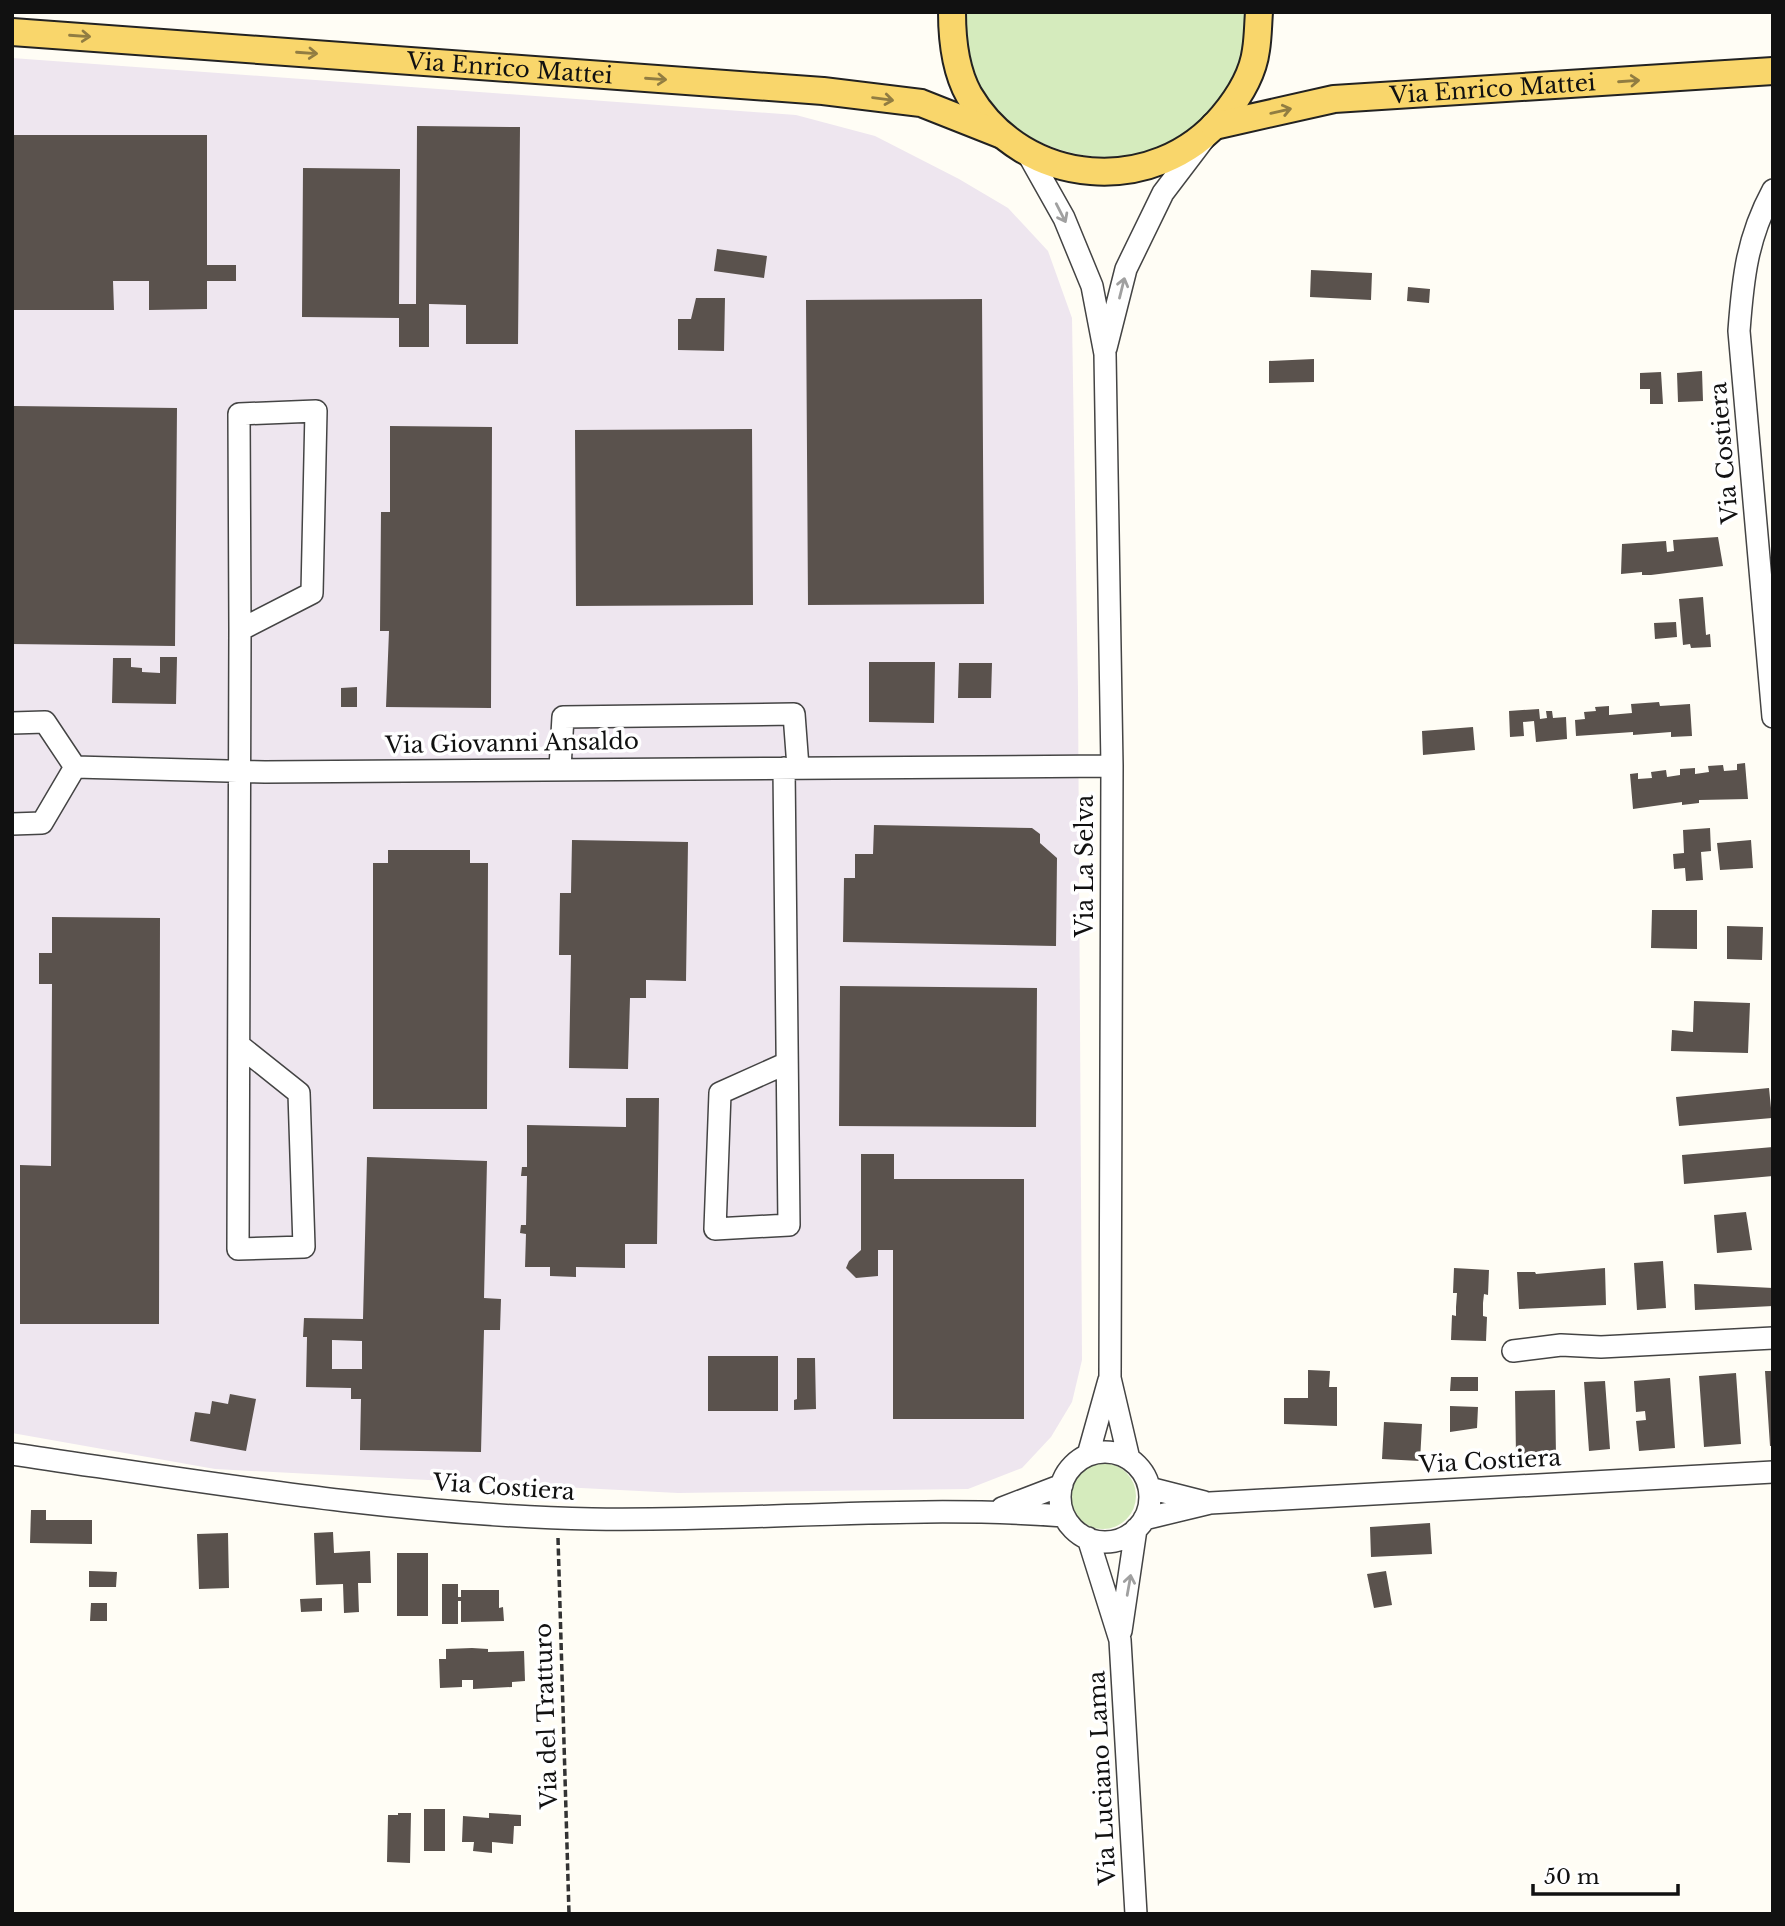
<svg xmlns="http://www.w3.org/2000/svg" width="1785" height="1926" font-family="'Libre Baskerville',serif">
  <rect width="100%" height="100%" fill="#fffdf5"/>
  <!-- industrial -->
  <path fill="#eee6ef" d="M12 58 796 115 875 136 959 179 1008 208 1048 251 1072 318 1078 691 1082 1360 1072 1402 1051 1437 1022 1468 968 1489 678 1493 215 1469 12 1433Z"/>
  <!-- green -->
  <path fill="#d5ebbd" d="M966 12H1244C1244 24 1245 38 1242 50 1205 213 955 181 966 12Z
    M1070 1496a33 33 0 1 1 66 0a33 33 0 1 1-66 0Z"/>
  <!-- building -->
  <path fill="#5a524d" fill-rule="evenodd" d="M417 126 520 127 518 344H466V305L429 304V347H399V318L302 317 303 168 400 169 399 304H416Z
    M12 135H207V265H236V281H207V309L149 310V281H113L114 310H12Z
    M717 249 767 256 764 278 714 271Z
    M1311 270 1372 273 1371 300 1310 297Z
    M1408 287 1430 289 1429 303 1407 301Z
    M696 298H725L724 351 678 350V319H691Z
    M982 299 984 604 808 605 806 300Z
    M1314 359V382L1269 383V361Z
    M1702 371 1703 401 1678 402 1677 373Z
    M1661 372 1663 404H1650V389H1640V373Z
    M14 406 177 408 175 646 12 644Z
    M390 426 492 427 491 708 386 707 389 631H380L381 512H390Z
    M752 429 753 605 576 606 575 430Z
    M1718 537 1723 566 1651 575H1642V572L1621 574 1622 544 1666 541 1667 552 1674 551 1673 540Z
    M1703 597 1706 635 1710 634 1711 647 1691 648 1690 644 1683 645 1679 599Z
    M1676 622 1677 637 1655 639 1654 623Z
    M160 657H177L176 704 112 703 113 658H131V667L142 668V672L160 673Z
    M869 662H935L934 723 869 722Z
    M959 663H992L991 698H958Z
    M357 687V707H341V688Z
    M1659 702 1660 706 1690 704 1692 736 1671 737V732L1633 735V732L1576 736 1575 720 1585 719 1584 712 1596 711 1595 707 1609 706V715L1632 713 1631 704Z
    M1539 709 1540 719 1547 718 1546 711H1552L1553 718 1566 717 1567 739 1536 742 1534 721 1523 722 1524 736 1510 737 1509 711Z
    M1473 727 1475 750 1423 755 1422 731Z
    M1745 763 1748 799 1699 800V803L1682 805V802L1633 809 1630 774 1638 773V779L1652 778 1651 772 1666 770 1667 777 1680 775V769L1695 768V774L1709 772 1708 766 1723 765 1724 771 1737 770V764Z
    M874 825 1032 828 1040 834V843L1057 858 1056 946 843 942 844 878H855V854H873Z
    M1710 828 1711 851 1701 852 1703 880 1686 881 1685 868 1674 869 1673 854 1684 853 1683 830Z
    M572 840 688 842 686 981 646 980V998H630L628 1069 569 1068 571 955H559L560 893H571Z
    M1751 840 1753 868 1720 870 1717 843Z
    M388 850H470V863H488L487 1109H373V863H388Z
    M1652 910H1697V949L1651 948Z
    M52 917 160 918 159 1324H20V1165L51 1166 52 984H39V953H52Z
    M1727 926 1763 927 1762 960 1727 959Z
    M840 986 1037 988 1036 1127 839 1126Z
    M1694 1001 1750 1003 1748 1053 1671 1051 1672 1030 1693 1032Z
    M1769 1088 1772 1118 1679 1126 1676 1097Z
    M626 1098H659L657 1244H625V1268L576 1267V1277L550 1276V1267H525L526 1234 520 1233 521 1225H526L527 1176H521L522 1167H527V1125L626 1127Z
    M1773 1147V1176L1684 1184 1682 1155Z
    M861 1154H894V1179H1024V1419H893V1250H878V1276L856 1278 846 1268 849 1261 861 1250Z
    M367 1157 487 1161 484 1298 501 1299 500 1330H484L481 1452 360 1450 361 1399H351V1388L306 1387 307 1337H303L304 1318 363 1319ZM332 1340 362 1341V1369H332Z
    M1746 1212 1752 1250 1717 1253 1714 1215Z
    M1663 1261 1666 1308 1637 1310 1634 1263Z
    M1454 1268 1489 1270 1488 1295 1484 1294 1483 1303V1316L1487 1317 1486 1341 1451 1340 1452 1315 1456 1316V1307L1457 1293H1453Z
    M1605 1268 1606 1305 1519 1309 1517 1272H1535L1536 1274Z
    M1694 1284 1773 1288V1306L1695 1310Z
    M708 1356H778V1411H708Z
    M797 1358H815L816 1409 794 1410V1400L797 1399Z
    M1308 1370 1330 1371 1329 1387H1337V1426L1284 1424V1398H1308Z
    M1765 1371H1773V1446H1770Z
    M1736 1373 1741 1444 1704 1447 1699 1376Z
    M1451 1377H1478V1391H1450Z
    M1670 1378 1675 1448 1639 1451 1636 1421 1646 1420 1645 1411 1636 1412 1634 1381Z
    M1605 1381 1610 1449 1589 1451 1584 1382Z
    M1555 1390 1556 1456H1516L1515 1391Z
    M230 1394 256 1399 246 1451 190 1441 195 1412 210 1414 212 1401 228 1404Z
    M1450 1406 1478 1407 1477 1428 1450 1432Z
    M1384 1422 1422 1424 1420 1461 1382 1459Z
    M31 1510H46V1520H92V1544L30 1543Z
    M1430 1523 1432 1554 1371 1557 1370 1527Z
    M333 1532 334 1553 370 1551 371 1583H358L359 1612 344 1613 343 1584 316 1585 314 1533Z
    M228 1533 229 1588 199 1589 197 1534Z
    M397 1553H428V1616H397Z
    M89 1571 117 1572 116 1587H89Z
    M1386 1571 1392 1605 1374 1608 1367 1574Z
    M442 1584H458V1597H461V1590H499V1608L503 1607 504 1621 461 1622V1601H458V1624H442Z
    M322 1598V1611L301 1612 300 1599Z
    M91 1603H107V1621H90Z
    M472 1648 488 1649V1652L524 1651 525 1681 512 1682V1687L473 1689V1680H462V1687L440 1688 439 1659H446V1649Z
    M424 1809H445V1851H424Z
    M398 1813H411L410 1863 387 1862 388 1815H398Z
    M489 1813 521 1815V1826H514L513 1844 492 1842V1853L473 1851 474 1842H462L463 1816 489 1818Z"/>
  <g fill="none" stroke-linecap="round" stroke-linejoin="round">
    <!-- minor casing -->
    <g stroke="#444" stroke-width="24">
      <path id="minor" d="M1028 154 1064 218 1092 286 1105 354 1112 766 1110 1378 1129 1459
        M1773 190C1747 238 1743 277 1739 331L1773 717
        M1106 348 1126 269 1163 193 1204 139
        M240 630 239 414 316 411 312 593 240 630 238 1249 304 1247 299 1093 240 1046
        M12 723 45 722 75 767
        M75 767 265 772 1112 766
        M560 768 563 717 794 714 798 767
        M784 768 789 1225 715 1229 720 1093 787 1063
        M12 824 42 823 75 767
        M1513 1351 1561 1345 1601 1347 1773 1338
        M1060 1497a45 45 0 1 1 90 0a45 45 0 1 1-90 0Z
        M12 1454C205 1482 397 1515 592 1519 749 1522 907 1504 1064 1516
        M1088 1455 1109 1380
        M1149 1488 1204 1502
        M1002 1508 1062 1485
        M1144 1519 1210 1503 1773 1472
        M1088 1538 1120 1640 1136 1914
        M1121 1631 1136 1529"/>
    </g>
    <!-- major casing -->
    <g stroke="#222" stroke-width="30">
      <g id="major">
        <path d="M952 12C952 40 955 70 969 95 1024 188 1155 198 1223 116 1238 98 1253 74 1256 50 1258 38 1258 25 1259 12"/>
        <path id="s1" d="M12 32 823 91 921 103 1002 135"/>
        <path id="s2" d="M1214 126 1334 99 1773 71"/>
      </g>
    </g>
    <!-- path -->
    <path stroke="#333" stroke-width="3.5" stroke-dasharray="7 3.5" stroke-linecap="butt" d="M558 1538 569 1914"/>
    <!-- minor -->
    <use href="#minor" stroke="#fff" stroke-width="21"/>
    <!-- major -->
    <use href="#major" stroke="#f9d66b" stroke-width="26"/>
  </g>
  <!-- one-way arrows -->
  <defs><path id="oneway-shaft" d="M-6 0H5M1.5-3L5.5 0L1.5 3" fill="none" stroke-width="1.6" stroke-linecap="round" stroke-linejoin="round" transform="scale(1.75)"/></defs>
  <g stroke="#917d42">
    <use href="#oneway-shaft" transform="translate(80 36) rotate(4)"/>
    <use href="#oneway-shaft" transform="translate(307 53) rotate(4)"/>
    <use href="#oneway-shaft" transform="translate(656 79) rotate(4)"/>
    <use href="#oneway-shaft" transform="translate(1629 81) rotate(-4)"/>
    <use href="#oneway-shaft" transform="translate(883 99) rotate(7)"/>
    <use href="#oneway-shaft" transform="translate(1281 111) rotate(-13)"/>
  </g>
  <g stroke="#a0a0a0">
    <use href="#oneway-shaft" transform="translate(1061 213) rotate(63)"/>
    <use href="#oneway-shaft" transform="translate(1122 288) rotate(-76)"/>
    <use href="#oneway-shaft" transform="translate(1129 1585) rotate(-80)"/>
  </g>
  <g text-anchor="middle" stroke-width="7" stroke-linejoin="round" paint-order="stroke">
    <!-- street labels -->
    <g font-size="23" fill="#111" stroke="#fff">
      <text dy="8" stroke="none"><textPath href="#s1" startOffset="499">Via Enrico Mattei</textPath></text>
      <text dy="8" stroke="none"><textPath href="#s2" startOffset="282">Via Enrico Mattei</textPath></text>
      <text transform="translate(1724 453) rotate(-95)" y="8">Via Costiera</text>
      <text transform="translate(512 743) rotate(-1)" y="8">Via Giovanni Ansaldo</text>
      <text transform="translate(1085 866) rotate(-90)" y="8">Via La Selva</text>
      <text transform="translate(1490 1461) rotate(-3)" y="8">Via Costiera</text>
      <text transform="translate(504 1487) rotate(4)" y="8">Via Costiera</text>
      <text transform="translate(546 1716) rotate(-92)" y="8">Via del Tratturo</text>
      <text transform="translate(1102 1778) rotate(-93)" y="8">Via Luciano Lama</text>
    </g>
  </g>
  <!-- border -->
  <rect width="1785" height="1926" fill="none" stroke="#111111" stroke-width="28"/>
  <!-- scale -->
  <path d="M1533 1884v10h145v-10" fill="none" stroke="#111111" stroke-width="3.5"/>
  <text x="1544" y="1884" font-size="21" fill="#111111" stroke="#ffffff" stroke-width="5" paint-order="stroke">50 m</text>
</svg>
